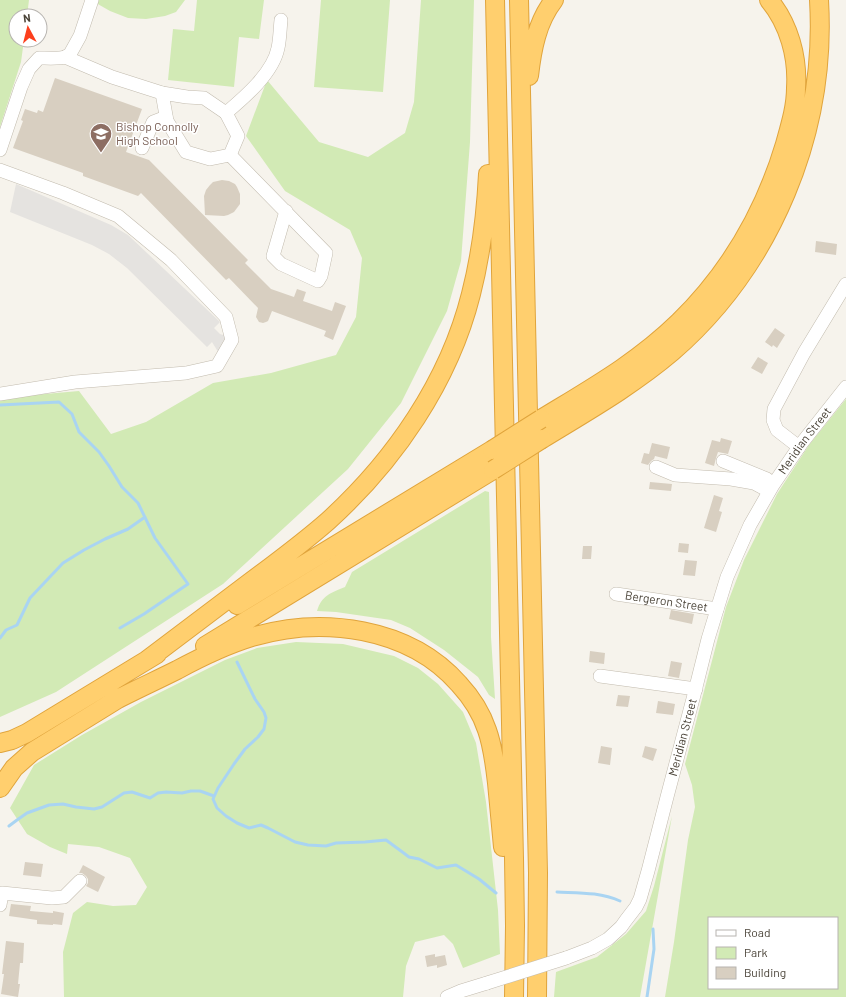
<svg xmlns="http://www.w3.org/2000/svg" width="846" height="997" font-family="Barlow,sans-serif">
  <rect width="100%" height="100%" fill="#f6f3ec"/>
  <!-- green -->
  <path fill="#d2eab5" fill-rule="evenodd" d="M0 0H29L27 16H16V40H24L21 62 0 127Z
    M97 0H185L176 12 165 16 146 19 128 18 110 11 96 3Z
    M197 0H264L259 39 239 37 234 87 168 80 173 29 194 31Z
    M321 0H390L383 92 314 87Z
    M421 0H474L470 142 461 261 447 311 401 403 348 469 223 584 56 692 0 717V398L79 391 111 434 146 422 213 383 271 373 336 355 356 317 362 258 350 230 285 191 246 136 267 80 319 142 368 157 405 133 414 102Z
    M846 399V997H665L674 942 688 840 695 807 692 785 685 764 726 607 744 560 777 494 809 445ZM709 918H837V988H709Z
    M485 491 489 492 491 570V637L495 699 489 695 478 677 444 650 410 628 391 620 336 612 317 611C322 595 331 593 345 587L352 572Z
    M296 642 343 644 394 656 418 668 438 684 463 712 476 743 486 802 498 910 500 954 463 968 453 944 444 935 415 942 406 966 403 997H64L63 952 73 913 87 902 113 906 136 905 147 887 130 858 99 847 68 844 67 854 50 847 27 834 10 808 34 765 82 735 141 702 225 660 257 648Z
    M672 816 640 997H554L556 972 597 957 626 934 646 911 654 886Z"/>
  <!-- parking -->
  <path fill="#e5e3e0" d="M16 184 111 225 128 235 220 322 214 328 220 334 223 335 226 332V342L220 355 212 342 207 347 127 268 109 254 92 245 10 212Z"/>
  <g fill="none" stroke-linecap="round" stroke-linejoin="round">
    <!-- stream -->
    <path stroke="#a9d4f2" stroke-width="3" d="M0 405 59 402 72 414 79 432 99 452 109 466 122 487 138 503 155 538 188 584 144 614 120 628
      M0 638 6 630 17 625 30 598 63 563 84 550 105 539 128 529 145 517
      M237 662 255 699 264 712 266 718 264 729 258 737 245 749 234 764 218 788 213 799 217 808 226 816 237 823 249 828 261 825 268 828 295 842 308 845 326 846 336 843 365 842 386 840 401 851 409 857 419 859 437 868 456 865 479 879 496 893
      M9 826 17 820 27 813 49 805 63 804 76 807 94 809 102 807 124 793 132 792 150 798 158 793 166 792 182 793 191 791H200L214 796
      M557 892C579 893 600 892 620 901
      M647 997 654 949 653 929"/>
  </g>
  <!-- building -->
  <path fill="#d8cfc1" d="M55 78 142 109 126 152 149 160 248 260 245 263 271 289 294 297 297 289 306 292 303 301 332 311 335 302 346 306 333 340 324 336 326 331 272 311 268 321 266 322 263 323 259 322 256 317 258 308 229 278 226 280 141 193 138 196 83 176V173L13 148 23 121 21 120 25 109 37 113 38 110 43 112Z
    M222 180 229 181 235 184 237 187 240 194V204L234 212 228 215 224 216 205 215 204 196 206 190 210 185 213 182Z
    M816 241 837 244 836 255 815 252Z
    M775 328 785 335 777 348 773 345 772 347 765 342Z
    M758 357 768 363 762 374 751 368Z
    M721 438 732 441 728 454 718 452 716 458 714 466 705 463 712 440 720 442Z
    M652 443 670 447 667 459 655 456 654 459 651 461 648 465 641 463 644 453 649 454Z
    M650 482 672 484 671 491 649 489Z
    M714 495 723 498 719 511 722 512 716 532 704 528Z
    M679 543 689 544 688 553 678 552Z
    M583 546H592L591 559H582Z
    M685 560 697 561 695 576 683 575Z
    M671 610 694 614 692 624 669 619Z
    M590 651 605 653 604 664 589 662Z
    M671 661 682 663 679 678 668 676Z
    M618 695 630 696 628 707 616 706Z
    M658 701 675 704 673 715 656 713Z
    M601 746 612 748 610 765 598 763Z
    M645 746 657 749 653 761 642 757Z
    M25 862 43 864 41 877 23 875Z
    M83 865 105 877 98 892 86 886 88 883V879L86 876 82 873H79Z
    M11 904 31 906 30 911 53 913V911L64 913 62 925 53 924V925L37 924V920L9 916Z
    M6 941 24 943 23 963H20L18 984H20L18 997 1 994 4 974H2Z
    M435 954V957L445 955 447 965 437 968V965L427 967 425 956Z"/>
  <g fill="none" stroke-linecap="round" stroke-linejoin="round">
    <!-- minor casing -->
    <g stroke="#c2bbae" stroke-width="14">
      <g id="minor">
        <path d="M65 57 70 54 80 36 92 0"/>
        <path d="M162 93 167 121 186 152 210 159 230 155 238 136 226 113"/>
        <path d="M142 148 153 122 166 117"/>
        <path d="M0 150 21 87 29 69 39 58C46 58 60 59 65 57L112 77 162 93 187 97 204 98 226 113C245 97 273 73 278 48 280 39 280 29 281 20"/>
        <path d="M230 155 326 253 321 276 318 281 281 264 273 256 286 211"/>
        <path d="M0 170 63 193 118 216 171 260 226 317 232 340 217 366 186 373 75 382 0 394"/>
        <path d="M799 447 777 430 773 420 774 409 804 353 846 284"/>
        <path d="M723 461 767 479"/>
        <path d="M656 467 675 475 731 479 754 483 769 491"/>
        <path id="s1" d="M616 594 717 609"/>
        <path d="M600 676 696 689"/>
        <path d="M0 905 2 893 52 898 64 897 80 881"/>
        <path id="s2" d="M566 958 592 948 608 939 621 927 626 920 636 907 640 899 648 871 667 797 694 695 708 639 727 577 750 525 773 485 801 444 846 387"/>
        <path d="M447 997 461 991 487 983"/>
      </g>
    </g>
    <!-- highway casing -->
    <g stroke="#e0a43c" stroke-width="20">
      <path id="highway" d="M495 0 514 858 515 926 514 997
        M519 0 538 873 537 997
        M529 76C532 49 537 22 554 0
        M541 419C590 389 637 363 679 322 729 273 765 211 785 144 790 126 796 107 796 88 798 57 789 24 769 0
        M542 439C586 412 632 386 672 352 772 265 827 132 819 0
        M237 605 492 450
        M205 646 493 470
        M147 660C181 634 215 609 249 583 276 563 303 543 328 521 394 461 449 382 471 294 481 255 486 214 488 174
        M112 702C133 691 155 681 177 670 201 657 226 645 252 637 322 616 409 627 459 684 471 697 481 712 487 730 493 747 495 765 497 783 499 804 501 825 503 847
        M0 743 12 740 27 733 157 654
        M0 788 14 768 32 752 121 697"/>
    </g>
    <!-- minor -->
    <use href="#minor" stroke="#fff" stroke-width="13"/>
    <!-- highway -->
    <use href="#highway" stroke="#ffcf6e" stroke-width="18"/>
    <!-- minor-bridge casing -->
    <g stroke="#c2bbae" stroke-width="14" stroke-linecap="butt">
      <path id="minor-bridge" d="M487 983 566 958"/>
    </g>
    <!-- highway-bridge casing -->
    <g stroke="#e0a43c" stroke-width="20" stroke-linecap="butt">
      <path id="highway-bridge" d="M492 450 541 419
        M493 470 542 439"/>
    </g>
    <!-- minor-bridge -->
    <use href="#minor-bridge" stroke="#fff" stroke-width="13"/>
    <!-- highway-bridge -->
    <use href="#highway-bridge" stroke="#ffcf6e" stroke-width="18"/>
  </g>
  <!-- icons -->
  <defs>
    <g id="school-pin" transform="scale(1.15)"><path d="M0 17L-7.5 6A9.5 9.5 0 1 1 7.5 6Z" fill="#8d6e63" stroke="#fff"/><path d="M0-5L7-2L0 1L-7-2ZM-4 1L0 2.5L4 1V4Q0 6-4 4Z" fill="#fff"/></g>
  </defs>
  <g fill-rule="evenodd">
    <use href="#school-pin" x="101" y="134"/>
  </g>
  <g text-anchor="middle" stroke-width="3" stroke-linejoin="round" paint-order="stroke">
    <!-- education labels -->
    <g font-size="12" fill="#785e54" stroke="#fff" text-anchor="start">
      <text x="116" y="131">Bishop Connolly<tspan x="116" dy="14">High School</tspan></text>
    </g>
    <!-- street labels -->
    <g font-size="12" fill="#4b4439" stroke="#fff">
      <text dy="4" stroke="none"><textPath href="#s2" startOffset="589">Meridian Street</textPath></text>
      <text dy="4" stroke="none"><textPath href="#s1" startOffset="51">Bergeron Street</textPath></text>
      <text dy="4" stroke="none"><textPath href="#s2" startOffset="265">Meridian Street</textPath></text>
    </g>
  </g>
  <!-- legend -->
  <rect x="708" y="917" width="130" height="72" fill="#ffffff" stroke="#b7b4b0"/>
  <rect x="716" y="930" width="20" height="6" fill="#ffffff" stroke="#b7b4b0"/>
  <text x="744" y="937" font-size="12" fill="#4b4439">Road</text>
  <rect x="716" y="947" width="20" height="12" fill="#d2eab5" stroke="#b7b4b0"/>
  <text x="744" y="957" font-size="12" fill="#4b4439">Park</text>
  <rect x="716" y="967" width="20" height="12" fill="#d8cfc1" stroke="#b7b4b0"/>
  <text x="744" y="977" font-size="12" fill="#4b4439">Building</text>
  <!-- north arrow -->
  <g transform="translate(28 28) rotate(353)"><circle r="19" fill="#ffffff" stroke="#b7b4b0"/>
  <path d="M0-3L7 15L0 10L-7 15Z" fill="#fc3f1d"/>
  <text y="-6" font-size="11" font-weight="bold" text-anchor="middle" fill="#4b4439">N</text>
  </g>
</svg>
